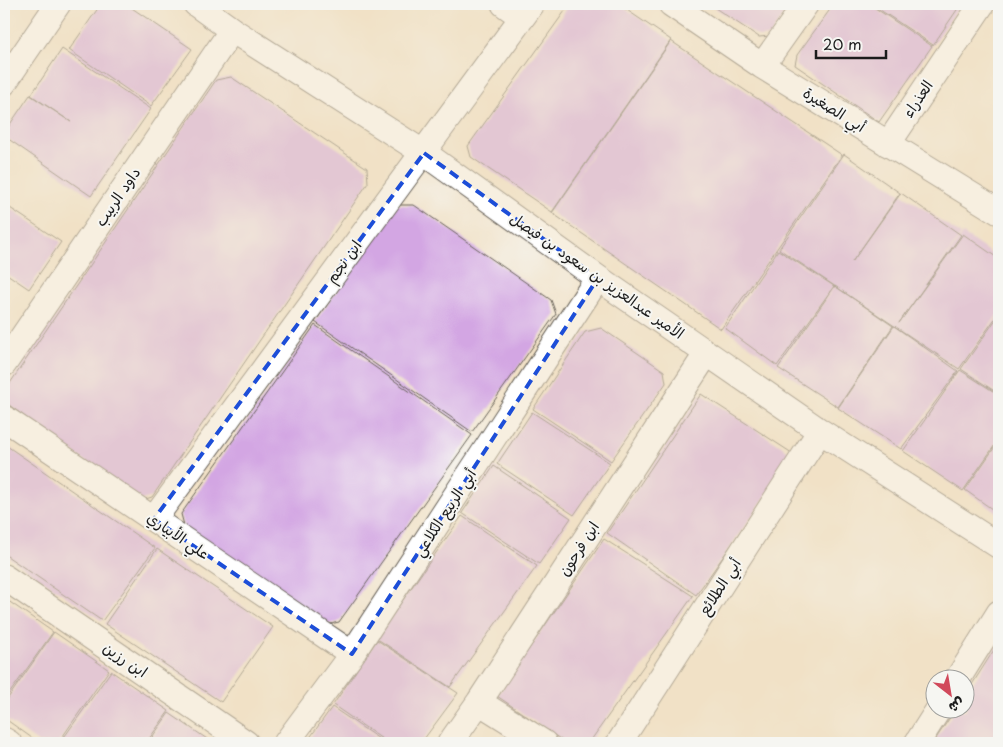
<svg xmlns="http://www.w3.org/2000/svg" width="1003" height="747" font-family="'Playpen Sans','Playpen Sans Arabic',sans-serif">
  <rect width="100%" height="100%" fill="#f6f6f2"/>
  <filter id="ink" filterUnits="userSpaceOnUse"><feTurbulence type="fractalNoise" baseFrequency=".02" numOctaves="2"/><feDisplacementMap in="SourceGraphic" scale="10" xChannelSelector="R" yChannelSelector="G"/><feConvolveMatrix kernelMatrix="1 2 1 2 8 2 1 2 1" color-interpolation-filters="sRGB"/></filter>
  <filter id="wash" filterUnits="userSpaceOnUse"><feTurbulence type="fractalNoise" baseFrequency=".0096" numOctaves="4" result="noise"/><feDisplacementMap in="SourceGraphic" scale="20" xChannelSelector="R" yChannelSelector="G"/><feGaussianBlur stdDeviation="1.12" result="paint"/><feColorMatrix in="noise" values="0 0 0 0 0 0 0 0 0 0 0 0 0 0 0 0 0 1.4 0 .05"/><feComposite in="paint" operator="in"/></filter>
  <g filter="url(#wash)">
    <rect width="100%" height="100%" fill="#f1e1c6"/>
    <g id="blocks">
      <!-- building -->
      <path fill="#d3a6e3" d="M101 4H126L192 49 151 106 69 50Z
        M570 4H618L671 40 552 212 471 157 468 146Z
        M709 4H790L770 36 759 37Z
        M834 4H869L932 46 879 122 795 65 797 55Z
        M871 4H961L933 45Z
        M671 41 842 155 721 329 552 213Z
        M62 49 151 109 91 196 4 136V133L30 95 71 122 31 95Z
        M231 77 367 168 368 183 152 497 139 501 9 405 4 392 216 80Z
        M844 154 900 193 852 262 901 193 961 235 899 323 963 234 999 259V313L959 369 779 249Z
        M4 204 61 242 29 289 4 272Z
        M397 205H414L551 300 556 314 472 432 315 322Z
        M778 250 834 286 777 366 725 328Z
        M835 286 893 326 838 407 778 368Z
        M999 315V394L961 369Z
        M315 325 472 435 339 622 326 625 185 529 181 514Z
        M894 326 958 371 901 449 838 408Z
        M601 328 664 371 666 383 611 461 533 409 585 332Z
        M960 370 999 395V439L963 491 903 451Z
        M701 394 795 455 696 595 607 533Z
        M532 412 610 463 574 515 497 464Z
        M999 441V514L965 490Z
        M4 444 155 548 102 621 4 554Z
        M494 466 571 518 539 564 462 513Z
        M462 516 537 566 450 687 376 638Z
        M604 539 693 596 589 743H566L497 696Z
        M157 549 273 627 221 702 105 624Z
        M4 598 53 632 4 701Z
        M54 632 109 670 58 743H39L4 718V704Z
        M377 640 458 693 421 743H388L333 705Z
        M999 642V743H933L955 710H966V694Z
        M111 671 169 711 146 743H60Z
        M332 707 385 743H306Z
        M169 713 213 743H148Z"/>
    </g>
  </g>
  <g filter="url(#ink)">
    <use href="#blocks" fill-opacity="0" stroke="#676158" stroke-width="1"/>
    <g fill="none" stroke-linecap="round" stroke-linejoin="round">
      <!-- street casing -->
      <g stroke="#676158" stroke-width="27">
        <path id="street" d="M196 4 232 30 424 153 598 278 820 431 999 546
          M504 4 522 17
          M671 4 762 66 999 212
          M762 66 806 4
          M4 83 58 4
          M888 144 982 4
          M4 364 232 30
          M4 418 352 654
          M154 519 532 4
          M4 577 246 743
          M957 680 999 613
          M479 702 544 743
          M4 740 9 743
          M286 743 352 654 598 278
          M450 743 479 702 707 353
          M619 743 820 431
          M917 743 938 710"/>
      </g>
      <!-- street -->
      <use href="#street" stroke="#fff" stroke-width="25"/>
    </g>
  </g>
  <!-- marked area -->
  <path d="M0 0H1003V747H0ZM424 153 598 278 352 654 154 519Z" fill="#f1e1c6" fill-opacity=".55" fill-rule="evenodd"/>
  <path fill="none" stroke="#1d4ed8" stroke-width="4" stroke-dasharray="10 6" stroke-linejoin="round" d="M424 153 598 278 352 654 154 519Z"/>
  <g text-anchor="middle" stroke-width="4" stroke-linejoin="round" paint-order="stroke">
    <!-- street labels -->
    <g font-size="15" fill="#1c1c1c" stroke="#f6f6f2">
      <text transform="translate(918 99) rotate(-56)" y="5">العذراء</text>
      <text transform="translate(834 110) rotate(32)" y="5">أبي الصغيرة</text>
      <text transform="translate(118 197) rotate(-56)" y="5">داود الربيب</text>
      <text transform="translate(344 262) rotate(-54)" y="5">ابن نجم</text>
      <text transform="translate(597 276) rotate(35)" y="5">الأمير عبدالعزيز بن سعود بن فيصل</text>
      <text transform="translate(445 513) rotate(-57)" y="5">أبي الربيع الكلاعي</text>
      <text transform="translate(178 536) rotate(34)" y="5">علي الأبياري</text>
      <text transform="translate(579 549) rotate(-57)" y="5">ابن فرحون</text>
      <text transform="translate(720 587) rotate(-57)" y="5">أبي الطلائع</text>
      <text transform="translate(125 660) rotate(34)" y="5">ابن رزين</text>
    </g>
  </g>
  <!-- margin -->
  <rect width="1003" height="747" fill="none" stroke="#f6f6f2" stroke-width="20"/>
  <!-- north arrow -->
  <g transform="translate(950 694) rotate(149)"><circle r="24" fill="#f6f6f2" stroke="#9f9f9c"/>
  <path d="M0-4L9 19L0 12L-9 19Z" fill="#d1495b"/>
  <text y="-8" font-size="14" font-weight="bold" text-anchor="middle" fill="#1c1c1c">ش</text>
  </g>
  <!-- scale -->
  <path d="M816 50v8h70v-8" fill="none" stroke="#1c1c1c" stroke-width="2.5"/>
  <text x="823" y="50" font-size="15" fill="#1c1c1c" stroke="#f6f6f2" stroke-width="4" paint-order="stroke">20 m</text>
</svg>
